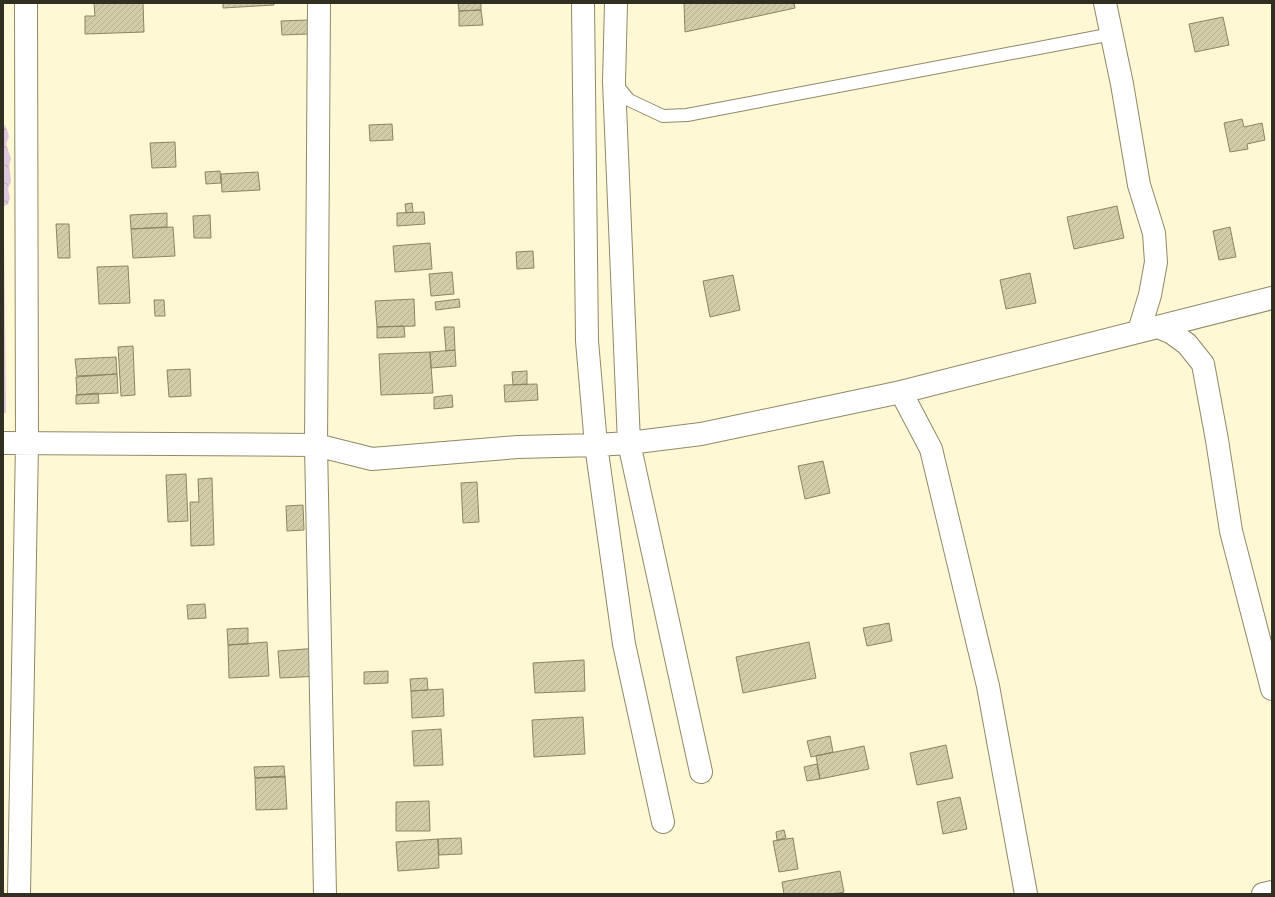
<svg xmlns="http://www.w3.org/2000/svg" width="1275" height="897" font-family="'Roboto Condensed',sans-serif">
  <defs>
    <pattern id="forest-crowns" width="20" height="18" patternUnits="userSpaceOnUse"><rect width="20" height="18" fill="#e1c7de"/><path d="M2 6a3 3 0 1 1 6 0M12 15a3 3 0 1 1 6 0" fill="none" stroke="#c2abbe"/></pattern>
    <pattern id="building-hatch" width="6" height="6" patternUnits="userSpaceOnUse"><rect width="6" height="6" fill="#d2cca8"/><path d="M-1 1l2-2M0 6l6-6M5 7l2-2" fill="none" stroke="#b5b090"/></pattern>
  </defs>
  <rect width="100%" height="100%" fill="#fef8d4"/>
  <!-- forest -->
  <path fill="url(#forest-crowns)" d="M5 125 9 136 6 144 11 159 9 165 11 181 8 189 10 198 8 204 3 207V126Z"/>
  <!-- park -->
  <path fill="#e1c7de" d="M3 145 6 413H3Z"/>
  <!-- building -->
  <path fill="url(#building-hatch)" stroke="#8b8565" d="M94 3H143L144 32 85 34V16H95Z
    M223 3H274V5L223 8Z
    M458 3H481V10L459 11Z
    M684 3H794L795 8 685 32Z
    M481 10 483 25 459 26V11Z
    M1223 17 1229 45 1195 52 1189 24Z
    M308 20V34L282 35 281 21Z
    M1242 119 1244 127 1262 123 1265 140 1247 144 1248 149 1230 152 1224 123Z
    M392 124 393 140 370 141 369 125Z
    M175 142 176 167 152 168 150 143Z
    M220 171 221 183 206 184 205 172Z
    M258 172 260 190 222 192 221 174Z
    M412 203 413 212 406 213 405 204Z
    M1117 206 1124 238 1074 249 1067 217Z
    M424 212 425 224 397 226V213Z
    M167 213V227L131 229 130 215Z
    M210 215 211 238H194L193 216Z
    M56 224H69L70 258H58Z
    M173 227 175 256 133 258 131 229Z
    M1230 227 1236 257 1219 260 1213 231Z
    M430 243 432 269 395 272 393 246Z
    M533 251 534 268 517 269 516 252Z
    M128 266 130 303 99 304 97 267Z
    M452 272 454 294 431 296 429 274Z
    M1030 273 1036 303 1006 309 1000 280Z
    M733 275 740 310 710 317 703 281Z
    M414 299 415 326 377 327 375 301Z
    M459 299 460 307 436 310 435 302Z
    M154 300H164L165 316H155Z
    M404 326 405 337 377 338V327Z
    M444 327H454L455 350 446 351Z
    M133 346 135 395 121 396 118 347Z
    M455 350 456 366 431 368 430 352Z
    M430 352 433 393 381 395 379 354Z
    M116 357 117 374 77 376 75 359Z
    M190 369 191 396 169 397 167 370Z
    M527 371V384L513 385 512 372Z
    M117 374 118 393 77 395 76 377Z
    M537 384 538 400 505 402 504 385Z
    M98 393 99 403 76 404V395Z
    M452 395 453 407 434 409V397Z
    M823 461 830 493 805 499 798 466Z
    M186 474 188 521 168 522 166 475Z
    M212 478 214 545 191 546 190 502H199L198 479Z
    M477 482 479 522 463 523 461 483Z
    M303 505 304 530 287 531 286 506Z
    M205 604 206 618 188 619 187 605Z
    M889 623 892 641 867 646 863 628Z
    M248 628V644L228 645 227 629Z
    M267 642 269 676 229 678 228 645Z
    M809 642 816 678 743 693 736 657Z
    M319 648 321 676 280 678 278 651Z
    M584 660 585 691 535 693 533 663Z
    M388 671V683L364 684V672Z
    M427 678 428 690 411 691 410 679Z
    M443 689 444 716 412 718 411 691Z
    M583 717 585 754 534 757 532 720Z
    M441 729 443 765 414 766 412 731Z
    M830 736 833 752 811 757 807 741Z
    M946 745 953 778 917 785 910 753Z
    M864 746 869 769 820 779 816 756Z
    M817 764 820 779 807 781 804 767Z
    M284 766 285 777 255 778 254 767Z
    M285 776 287 809 256 810 255 778Z
    M960 797 967 829 943 834 937 802Z
    M429 801 430 831H396V802Z
    M784 830 786 838 777 840 776 832Z
    M461 838 462 854 439 855 438 839Z
    M793 838 798 869 779 872 773 841Z
    M438 839 439 868 398 871 396 842Z
    M840 871 844 892 833 894H784L782 882Z"/>
  <g fill="none" stroke-linecap="round" stroke-linejoin="round">
    <!-- lane casing -->
    <g stroke="#8f8968" stroke-width="14">
      <path id="lane" d="M616 84 629 100 663 116 687 115 1112 34"/>
    </g>
    <!-- street casing -->
    <g stroke="#8f8968" stroke-width="24">
      <path id="street" d="M319 3 316 445 325 894
        M583 3 587 341 596 445 624 644 663 822
        M616 3 614 82 629 443 701 434 901 392 1272 298
        M1105 3 1122 84 1139 185 1154 233 1156 262 1150 295 1139 331
        M1158 327 1172 333 1187 344 1203 364 1217 440 1231 531 1272 689
        M901 392 931 449 988 686 1026 894
        M3 443 316 445 372 459 518 447 596 445 629 443 701 772
        M19 894 27 443 26 3
        M1263 894 1272 892"/>
    </g>
    <!-- lane -->
    <use href="#lane" stroke="#fff" stroke-width="12"/>
    <!-- street -->
    <use href="#street" stroke="#fff" stroke-width="22"/>
  </g>
  <!-- border -->
  <rect width="1275" height="897" fill="none" stroke="#312f21" stroke-width="8"/>
</svg>
